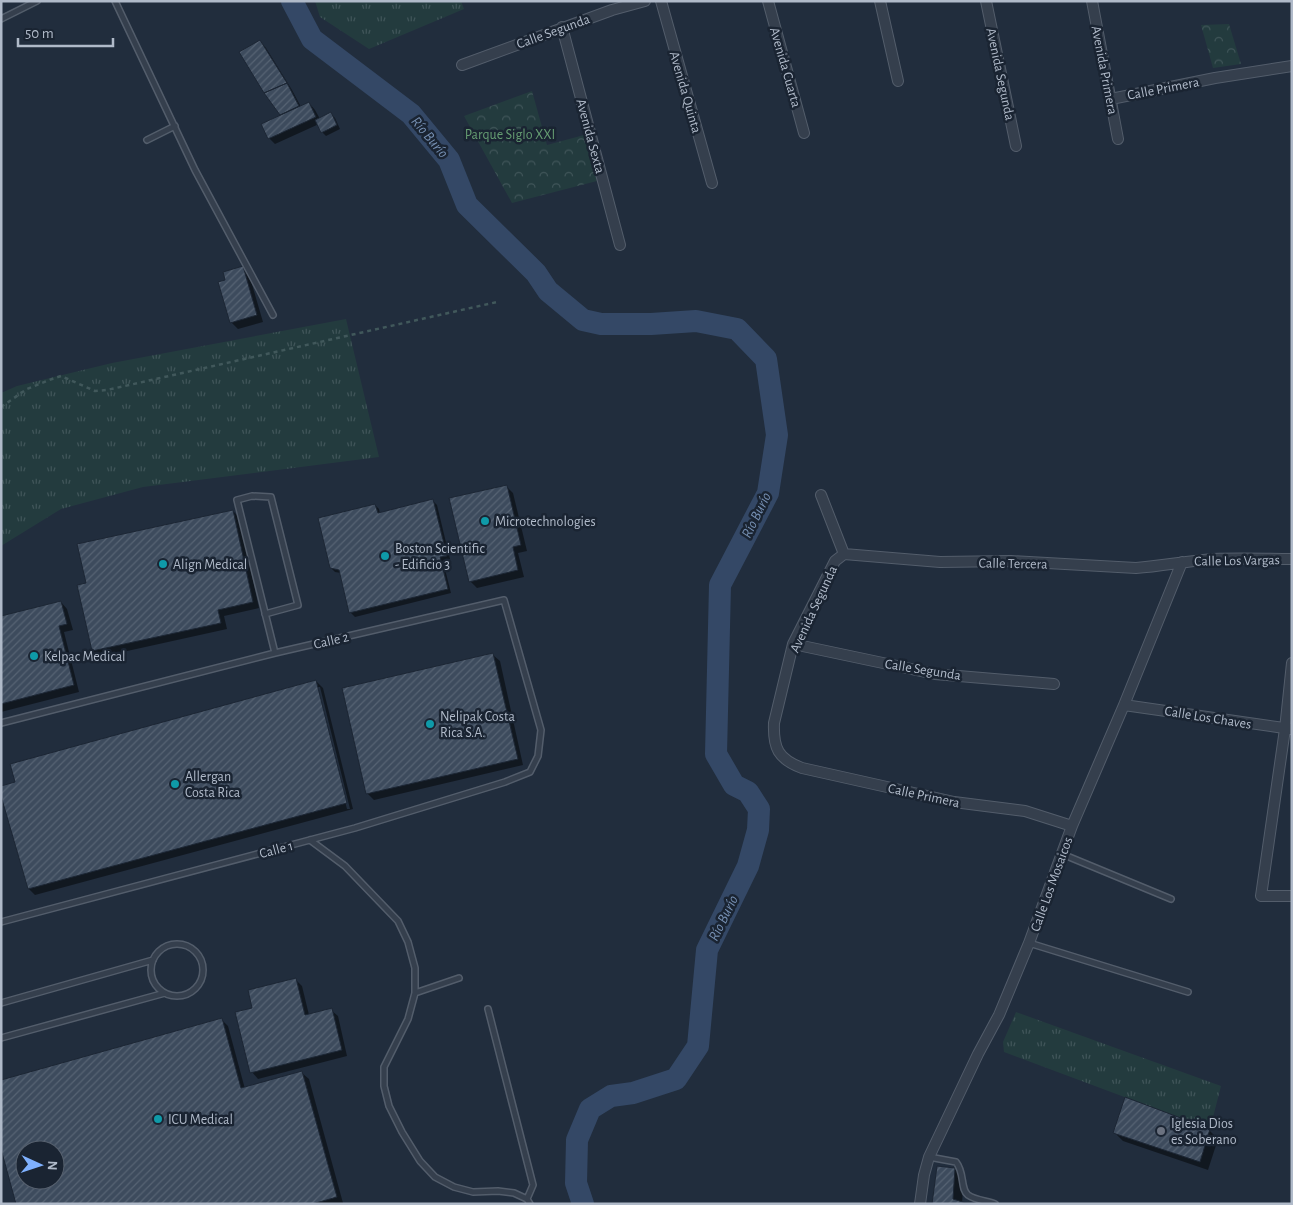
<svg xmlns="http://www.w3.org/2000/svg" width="1293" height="1205" font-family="'Alegreya Sans',sans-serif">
  <defs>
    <pattern id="grass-tufts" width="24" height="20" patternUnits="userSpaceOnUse" patternTransform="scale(1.25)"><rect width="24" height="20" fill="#233b3e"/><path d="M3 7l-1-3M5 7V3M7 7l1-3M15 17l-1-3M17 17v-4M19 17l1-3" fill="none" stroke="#405559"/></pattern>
    <pattern id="park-crowns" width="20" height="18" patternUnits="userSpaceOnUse" patternTransform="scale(1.25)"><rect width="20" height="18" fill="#233b3e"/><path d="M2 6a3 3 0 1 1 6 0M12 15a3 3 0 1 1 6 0" fill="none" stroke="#405559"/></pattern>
    <pattern id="building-hatch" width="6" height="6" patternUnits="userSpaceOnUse" patternTransform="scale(1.25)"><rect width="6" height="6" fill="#3d4b5d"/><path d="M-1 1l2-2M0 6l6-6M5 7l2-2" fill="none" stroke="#566373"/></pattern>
  </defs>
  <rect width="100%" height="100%" fill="#212d3d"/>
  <!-- grass -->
  <path fill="url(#grass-tufts)" d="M315 1H461L464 9 369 49 320 17Z
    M346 319 379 457 143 487 61 509 1 546V393L17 386 112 363Z
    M1016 1012 1221 1086 1210 1129 1004 1052 1003 1042Z"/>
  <!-- park -->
  <path fill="url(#park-crowns)" d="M1229 24 1241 64 1213 68 1201 25Z
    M532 91 547 145 584 135 597 181 512 203 464 116Z"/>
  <!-- shadow -->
  <path fill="#0007" fill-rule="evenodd" d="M260 41 266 48 292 90 301 107 309 103 315 110 320 119 331 114 335 118 340 129 326 136 322 132 319 124 275 144 269 138 282 116Z
    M243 268 249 274 263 322 238 329 231 322 226 281Z
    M506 486 513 493 527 551 518 553 524 577 477 588 470 581Z
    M433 501 437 505 450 559 443 561 451 593 355 617 351 613 341 573 335 572 331 568 375 505 379 509 380 514Z
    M233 511 239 517 259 608 224 616 227 629 100 657 93 651 79 586 87 584Z
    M61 602 67 609 73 630 64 632 79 692 1 712V618Z
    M493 655 500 661 523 765 374 800 367 793Z
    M316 681 323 688 353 809 35 895 29 889 17 782ZM317 687H320L350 809H347Z
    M296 980 302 986 309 1015 331 1010 338 1016 347 1056 258 1079 252 1072Z
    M222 1020 228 1026 245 1089 302 1073 309 1079 343 1203 18 1204 1 1144ZM25 1150H55V1180H25Z
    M1209 1130 1218 1139 1208 1170 1123 1141 1114 1132Z
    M955 1169 964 1178 962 1203 934 1204Z"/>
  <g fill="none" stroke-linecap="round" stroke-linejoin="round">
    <!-- river -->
    <path stroke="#344866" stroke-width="22" d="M292 1 312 39 411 114 449 160 467 205 536 273 548 291 583 320 601 324H651L696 321 737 329 766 359 777 435 768 493 720 585 716 754 734 785 748 792 759 809 758 830 748 866 707 950 698 1046 676 1079 633 1093 611 1096 590 1109 577 1140 576 1183 583 1204"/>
  </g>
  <!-- building -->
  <path fill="url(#building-hatch)" stroke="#1c2634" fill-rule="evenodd" d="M260 40 287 83 264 93 239 52Z
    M287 83 299 106 280 115 264 93Z
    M309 102 316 117 268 139 261 124Z
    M331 112 337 125 321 133 315 120Z
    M243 266 257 315 230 323 218 282 225 280 223 272Z
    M507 485 521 545 513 547 518 570 469 582 449 498Z
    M433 499 447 556 440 557 448 589 349 613 339 570 330 568 318 518 375 504 378 513Z
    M233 510 253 602 218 610 221 623 92 651 77 585 86 583 77 544Z
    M61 601 67 624 59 626 74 685 1 704V616Z
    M493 653 518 759 366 794 342 688Z
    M316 680 347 803 28 889 1 796V786L15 782 10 764Z
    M296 978 305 1015 332 1008 342 1050 250 1073 235 1012 252 1008 248 990Z
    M222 1018 241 1088 302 1071 337 1197 312 1204H16L1 1149V1080ZM25 1150H55V1180H25Z
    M1125 1097 1210 1129 1200 1162 1113 1133Z
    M937 1166 955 1168 953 1199 969 1204H932Z"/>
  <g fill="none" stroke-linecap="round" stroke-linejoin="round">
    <!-- lane casing -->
    <g stroke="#535d6b" stroke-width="8">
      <path id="lane" d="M115 1 195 170 273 315
        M1 19 37 1
        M147 140 175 126
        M265 614 298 605 271 497 252 496 237 500 275 653
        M1 723 275 653 504 600 541 730 538 756 530 772 505 782 355 828 1 922
        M310 840 345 866 398 921 408 942 415 968V993L408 1019 384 1067V1086L389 1106 402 1132 420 1161 435 1177 454 1187 473 1192 498 1191 514 1193 527 1199 530 1204
        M1062 854 1171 899
        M1029 943 1188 992
        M151 970a26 26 0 1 1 52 0a26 26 0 1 1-52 0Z
        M415 993 459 978
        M1 1003 153 960
        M488 1009 533 1185 527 1199
        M1 1038 165 993
        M929 1157 956 1162C965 1173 960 1189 968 1195 975 1200 987 1201 995 1204"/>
    </g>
    <!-- street casing -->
    <g stroke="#535d6b" stroke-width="12">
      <path id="street" d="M661 1 712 183
        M768 1 804 133
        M880 1 898 81
        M986 1 1016 146
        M1092 1 1118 139
        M562 27 620 245
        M462 65 612 10 645 1
        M1111 99 1215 78 1292 66
        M821 495 844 554
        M844 554 835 561 793 644 774 723C773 748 778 759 802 768L954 802 1025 811 1072 826
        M844 554 940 562 1011 561 1136 568C1162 566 1187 561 1213 559 1239 558 1266 559 1292 559
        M793 644 935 674 1054 684
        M1292 663 1285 729 1261 896H1292
        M1124 705 1291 729
        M920 1204 924 1175 929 1157 978 1054 999 1015 1029 943 1072 826 1124 705 1182 562"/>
    </g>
    <!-- path -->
    <path stroke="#41585b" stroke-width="2.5" stroke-dasharray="4 4" stroke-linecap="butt" d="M1 407 27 389 52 379 61 376 95 391 107 390 497 302"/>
    <!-- lane -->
    <use href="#lane" stroke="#353f4d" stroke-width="5"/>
    <!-- street -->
    <use href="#street" stroke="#353f4d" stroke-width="10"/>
  </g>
  <!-- markers -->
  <g fill="#0f9aa8" stroke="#1a2432" stroke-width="2">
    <circle cx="485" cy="521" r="5"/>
    <circle cx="385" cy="556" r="5"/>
    <circle cx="163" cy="564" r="5"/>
    <circle cx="34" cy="656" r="5"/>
    <circle cx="430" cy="724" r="5"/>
    <circle cx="175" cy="784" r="5"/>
    <circle cx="158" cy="1119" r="5"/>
  </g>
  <circle fill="#6b7280" stroke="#1a2432" stroke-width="2" cx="1161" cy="1131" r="5"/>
  <g text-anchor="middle" stroke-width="5" stroke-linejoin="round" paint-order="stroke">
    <!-- street labels -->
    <g font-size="14" fill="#b0bac9" stroke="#1a2432">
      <text transform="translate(553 31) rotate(-20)" y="5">Calle Segunda</text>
      <text transform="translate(786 67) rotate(74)" y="5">Avenida Cuarta</text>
      <text transform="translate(1105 70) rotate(79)" y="5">Avenida Primera</text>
      <text transform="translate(1001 74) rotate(78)" y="5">Avenida Segunda</text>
      <text transform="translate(1163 88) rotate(-11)" y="5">Calle Primera</text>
      <text transform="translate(686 92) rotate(74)" y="5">Avenida Quinta</text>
      <text transform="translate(591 136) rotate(75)" y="5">Avenida Sexta</text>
      <text transform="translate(1237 560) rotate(-1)" y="5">Calle Los Vargas</text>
      <text transform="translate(1013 563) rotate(1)" y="5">Calle Tercera</text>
      <text transform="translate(813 609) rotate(-65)" y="5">Avenida Segunda</text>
      <text transform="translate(331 640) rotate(-13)" y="5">Calle 2</text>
      <text transform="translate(923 669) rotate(9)" y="5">Calle Segunda</text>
      <text transform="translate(1208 717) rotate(9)" y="5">Calle Los Chaves</text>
      <text transform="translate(924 795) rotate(12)" y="5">Calle Primera</text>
      <text transform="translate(276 849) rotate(-15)" y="5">Calle 1</text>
      <text transform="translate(1051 884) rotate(-70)" y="5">Calle Los Mosaicos</text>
    </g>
    <!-- park labels -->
    <g font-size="14" fill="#659c72" stroke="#1a2432">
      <text x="510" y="139">Parque Siglo XXI</text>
    </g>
    <!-- poi labels -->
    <g font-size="14" fill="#b0bac9" stroke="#1a2432" text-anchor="start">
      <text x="495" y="526">Microtechnologies</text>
      <text x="395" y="553">Boston Scientific<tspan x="395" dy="16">- Edificio 3</tspan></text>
      <text x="173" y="569">Align Medical</text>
      <text x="44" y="661">Kelpac Medical</text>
      <text x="440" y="721">Nelipak Costa<tspan x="440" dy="16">Rica S.A.</tspan></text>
      <text x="185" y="781">Allergan<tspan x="185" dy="16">Costa Rica</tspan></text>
      <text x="168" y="1124">ICU Medical</text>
      <text x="1171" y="1128">Iglesia Dios<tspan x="1171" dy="16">es Soberano</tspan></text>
    </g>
    <!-- water labels -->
    <g font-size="15" font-style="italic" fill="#7690b3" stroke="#1a2432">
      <text transform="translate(430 137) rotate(50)" y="5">Río Burío</text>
      <text transform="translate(756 515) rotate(-64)" y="5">Río Burío</text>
      <text transform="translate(723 918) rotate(-64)" y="5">Río Burío</text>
    </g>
  </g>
  <!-- border -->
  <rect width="1293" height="1205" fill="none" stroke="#b0bac9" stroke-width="5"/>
  <!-- north arrow -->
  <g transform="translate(40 1165) rotate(93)"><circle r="24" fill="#1a2432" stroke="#56606e"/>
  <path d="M0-4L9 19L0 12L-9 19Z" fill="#7fb1ff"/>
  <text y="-8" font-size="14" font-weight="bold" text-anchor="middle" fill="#b0bac9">N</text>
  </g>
  <!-- scale -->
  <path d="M18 38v8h95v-8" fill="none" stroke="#b0bac9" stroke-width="2.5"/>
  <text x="25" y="38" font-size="15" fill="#b0bac9" stroke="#1a2432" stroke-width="4" paint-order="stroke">50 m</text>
</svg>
